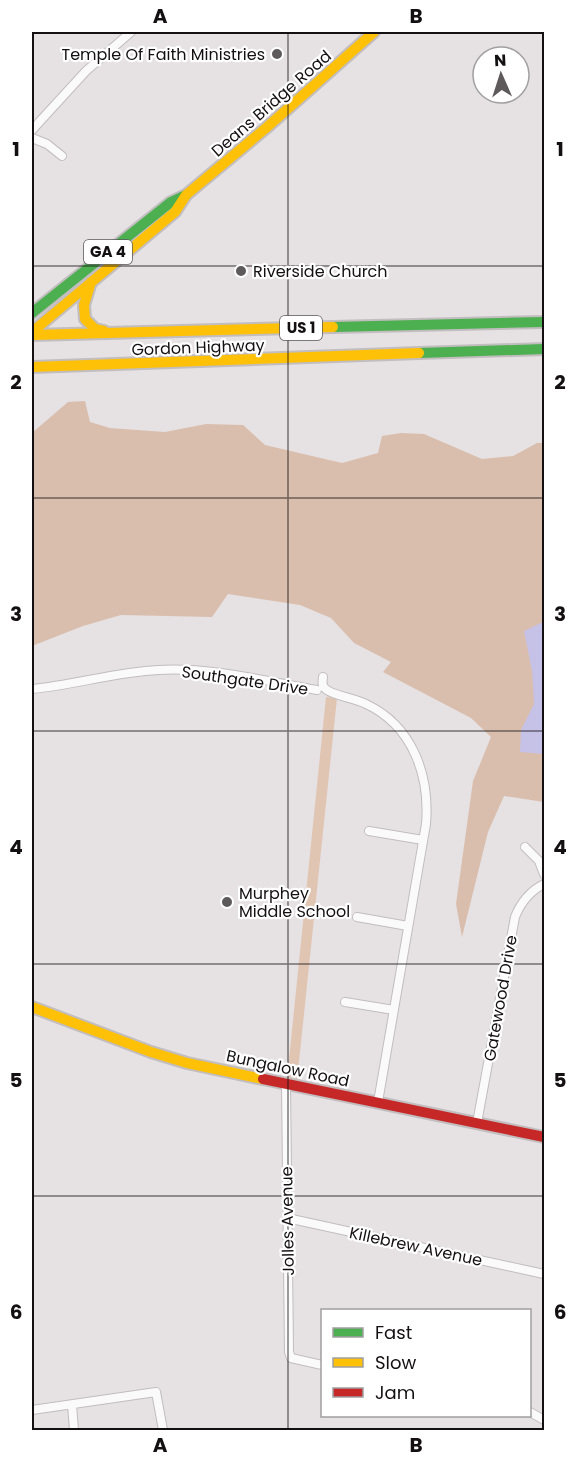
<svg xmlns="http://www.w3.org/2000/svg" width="576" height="1462" font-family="Poppins,sans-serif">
  <rect width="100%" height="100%" fill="#e6e1e3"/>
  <!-- green -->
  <path fill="#e1c5b3" d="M326 697 337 698 297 1081 287 1079Z"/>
  <!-- forest -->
  <path fill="#dabead" d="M85 401 90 422 110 428 165 432 206 424 243 425 265 445 342 463 378 453 382 436 401 433 424 434 482 459 513 456 537 443H544V802L504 796 488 832 462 937 456 904 473 781 491 737 471 718 383 672 391 662 354 643 331 618 300 605 228 594 212 617 121 615 83 626 32 646V433L68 402Z"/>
  <!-- water -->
  <path fill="#c6c1e6" d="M543 622 544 623V754L520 752 521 730 534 704 532 671 524 631Z"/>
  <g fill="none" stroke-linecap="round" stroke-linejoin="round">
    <!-- street casing -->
    <g stroke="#c2bdbf" stroke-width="10">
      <path id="street" d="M32 130 86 71 131 32
        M32 138 47 144 62 156
        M323 677C322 683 322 687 327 690 335 696 355 698 366 704 413 726 430 776 426 824L378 1102
        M32 689C74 685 116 672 158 670 212 667 265 681 317 690
        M369 831 423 840
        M525 847 539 861 544 874
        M357 917 408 926
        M345 1002 394 1010
        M286 1084 289 1352 291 1358 322 1365
        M477 1123 515 917C521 902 530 891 544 884
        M287 1218 544 1274
        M72 1405 74 1430
        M32 1410 156 1392 163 1430
        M530 1412 544 1420"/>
    </g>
    <!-- fast casing -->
    <g stroke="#c2bdbf" stroke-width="14">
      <path id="fast" d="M32 313 171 202 186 195
        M333 327 544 322
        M419 353 544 349"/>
    </g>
    <!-- slow casing -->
    <g stroke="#c2bdbf" stroke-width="14">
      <path id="slow" d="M91 282 84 305 85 319 95 329 104 331
        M32 332 175 212 186 195 266 128 374 32
        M32 335 333 327
        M32 367 419 353
        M32 1007 151 1052 187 1063 263 1079"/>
    </g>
    <!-- jam casing -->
    <g stroke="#c2bdbf" stroke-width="14">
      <path id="jam" d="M263 1079 544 1137"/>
    </g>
    <!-- street -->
    <use href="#street" stroke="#fbfafb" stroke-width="8"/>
    <!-- fast -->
    <use href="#fast" stroke="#4caf50" stroke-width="10"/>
    <!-- slow -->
    <use href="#slow" stroke="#ffc107" stroke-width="10"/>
    <!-- jam -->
    <use href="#jam" stroke="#c62828" stroke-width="10"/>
  </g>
  <!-- grid -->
  <path fill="none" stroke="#141012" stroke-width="1.5" stroke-opacity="0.55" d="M288 32V1430M32 266H544M32 498H544M32 731H544M32 964H544M32 1196H544"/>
  <!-- markers -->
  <g fill="#5e595b" stroke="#fff" stroke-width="2">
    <circle cx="277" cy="54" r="6"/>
    <circle cx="241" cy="271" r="6"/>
    <circle cx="227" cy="902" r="6"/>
  </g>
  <g text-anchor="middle" stroke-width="4.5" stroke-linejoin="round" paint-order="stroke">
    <!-- shield labels -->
    <g fill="#fff" stroke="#5a5859" stroke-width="1.5">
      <rect x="84" y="240" width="48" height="24" rx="4.5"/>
      <rect x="280" y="316" width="42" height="24" rx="4.5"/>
    </g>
    <g font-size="15" font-weight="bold" fill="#141012">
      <text x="108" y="257">GA 4</text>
      <text x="301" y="333">US 1</text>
    </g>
    <!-- poi labels -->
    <g font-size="16" fill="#141012" stroke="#fff" text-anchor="start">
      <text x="265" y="60" text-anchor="end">Temple Of Faith Ministries</text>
      <text x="253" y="277">Riverside Church</text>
      <text x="239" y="899">Murphey<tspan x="239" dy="18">Middle School</tspan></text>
    </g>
    <!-- street labels -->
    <g font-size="16" fill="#141012" stroke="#fff">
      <text transform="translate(271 103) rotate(-41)" y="6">Deans Bridge Road</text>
      <text transform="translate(198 347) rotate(-2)" y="6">Gordon Highway</text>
      <text transform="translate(245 680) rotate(8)" y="6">Southgate Drive</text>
      <text transform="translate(500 998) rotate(-80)" y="6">Gatewood Drive</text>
      <text transform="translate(288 1068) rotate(12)" y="6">Bungalow Road</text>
      <text transform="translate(287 1221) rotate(-91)" y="6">Jolles Avenue</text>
      <text transform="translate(416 1246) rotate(12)" y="6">Killebrew Avenue</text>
    </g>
  </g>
  <!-- border -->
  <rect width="576" height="1462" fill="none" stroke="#ffffff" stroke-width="66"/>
  <!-- legend -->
  <rect x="321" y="1309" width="210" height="108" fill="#ffffff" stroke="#a19fa0" stroke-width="1.5"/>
  <rect x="333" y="1328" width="30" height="9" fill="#4caf50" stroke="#a19fa0" stroke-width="1.5"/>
  <text x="375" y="1339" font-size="18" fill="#141012">Fast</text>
  <rect x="333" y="1358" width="30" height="9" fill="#ffc107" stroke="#a19fa0" stroke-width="1.5"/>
  <text x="375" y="1369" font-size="18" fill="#141012">Slow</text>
  <rect x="333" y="1388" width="30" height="9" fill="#c62828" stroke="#a19fa0" stroke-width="1.5"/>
  <text x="375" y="1399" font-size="18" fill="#141012">Jam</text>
  <!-- north arrow -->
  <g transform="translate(501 75) rotate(357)"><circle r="28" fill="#ffffff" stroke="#a19fa0" stroke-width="1.5"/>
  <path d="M0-4.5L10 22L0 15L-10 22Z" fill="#5e595b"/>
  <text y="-9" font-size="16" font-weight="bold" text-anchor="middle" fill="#141012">N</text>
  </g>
  <rect x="33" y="33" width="510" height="1396" fill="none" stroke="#141012" stroke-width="2"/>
  <g font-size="20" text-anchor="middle" font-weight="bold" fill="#141012">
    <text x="160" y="23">A</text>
    <text x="416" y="23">B</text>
    <text x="16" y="156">1</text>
    <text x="560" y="156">1</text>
    <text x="16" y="389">2</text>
    <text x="560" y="389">2</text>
    <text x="16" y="621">3</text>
    <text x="560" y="621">3</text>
    <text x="16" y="854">4</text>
    <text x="560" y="854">4</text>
    <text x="16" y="1087">5</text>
    <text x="560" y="1087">5</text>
    <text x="16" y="1319">6</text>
    <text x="560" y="1319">6</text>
    <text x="160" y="1452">A</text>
    <text x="416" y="1452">B</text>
  </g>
</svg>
